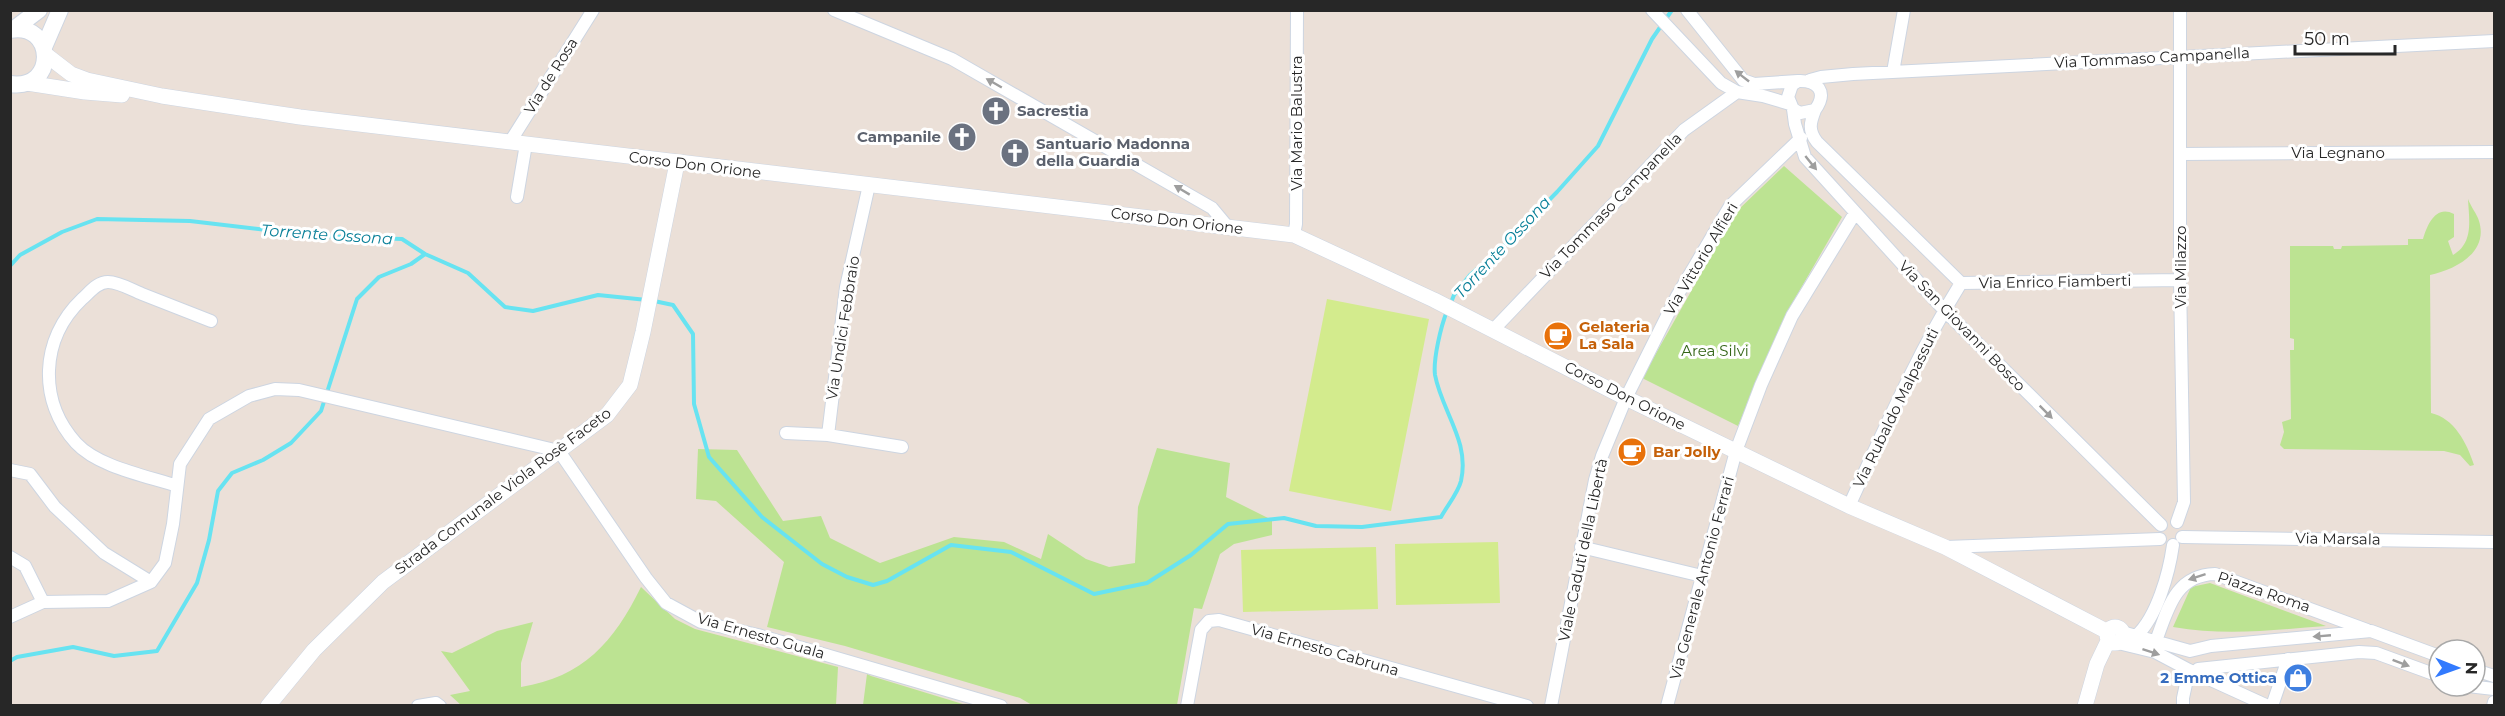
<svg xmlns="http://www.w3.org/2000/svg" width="2505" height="716" font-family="Montserrat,sans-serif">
  <rect width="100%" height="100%" fill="#ebe0d8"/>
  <!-- green -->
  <path fill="#bce392" d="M1784 166 1842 217 1786 314 1738 426 1642 378 1736 212Z
    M2468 199C2471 207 2477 214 2479 221 2489 253 2454 270 2430 275L2431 413C2454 418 2467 443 2474 465L2470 466 2460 455 2444 451 2284 449 2280 445 2284 432 2282 422 2291 419 2290 350H2294V339L2290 338V246H2333L2334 249H2341L2342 246 2408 245V239H2423C2427 225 2436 204 2454 214V237L2448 241 2453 255C2474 243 2469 220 2468 199Z
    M1157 448 1230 463 1226 497 1272 520V535L1234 544 1220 554 1202 609 1194 608 1177 705H1032L1020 698 845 646 767 627 784 562 716 501 696 499 698 449 737 450 783 521 821 516 830 538 880 563 954 537 1004 542 1041 559 1048 534 1086 559 1109 567 1135 563 1138 507Z
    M2210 583 2326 626C2273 630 2226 636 2173 627L2191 587Z
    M641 587 675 619 695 629 838 667 836 705 462 706 450 695 470 691 441 651 452 653 497 631 533 622 521 663V687C583 677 614 642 641 587Z
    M867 674 871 676 966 705H863Z"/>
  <!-- pitch -->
  <path fill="#d3eb8d" d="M1327 299 1429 319 1391 511 1289 491Z
    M1498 542 1500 603 1396 605 1395 544Z
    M1376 547 1378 609 1243 612 1241 550Z"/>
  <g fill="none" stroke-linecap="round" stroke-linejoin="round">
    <!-- stream -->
    <path stroke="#67e3f1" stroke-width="4" d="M10 266 20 255 62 232 97 219 190 221 317 236 402 239 425 254 468 273 505 307 533 311 598 295 647 300
      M654 301 673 305 693 334 694 404 709 457 762 517 822 564 847 577 873 585 887 581 951 545 1011 552 1094 594 1147 583 1191 555 1228 524 1284 518 1316 526 1362 527 1441 517C1447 506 1458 493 1461 481 1470 441 1442 412 1435 375 1433 359 1441 326 1447 311
      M1450 305 1454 295 1470 275 1502 248 1557 192 1598 146 1652 39 1672 10
      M10 661 17 657 73 647 114 656 157 651 197 583 209 540 218 491 232 473 263 460 291 443 321 411 357 299 379 277 411 264 425 254"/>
    <!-- minor casing -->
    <g stroke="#cdd5e1" stroke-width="14">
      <path id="minor" d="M834 10 952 59 1212 208 1227 226
        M1652 10 1721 83 1737 92 1763 96 1790 104
        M1687 10 1743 80 1754 84 1798 81
        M1893 72 1904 10
        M1810 80 1821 77 1853 74 2494 41
        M1793 109 1800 113 1815 110C1828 92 1818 80 1798 81L1792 85 1788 97 1793 109 1795 124 1805 157 1944 310 2161 525
        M1815 110C1810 123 1808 130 1817 142L1961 283
        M510 142 593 10
        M2181 154 2494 152
        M517 197 526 144
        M1294 235 1296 224 1297 10
        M1494 329 1684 130 1737 92
        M786 433 828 435 902 447
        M828 435 846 287 869 185
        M10 470 30 474 55 507 104 553 151 582
        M177 486C147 476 98 467 76 443 38 401 40 339 82 299 89 293 97 282 108 282 119 282 132 290 142 294 165 303 188 312 211 321
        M1849 506C1884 430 1917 354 1961 283L2180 280
        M2177 522 2184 502 2180 280V10
        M2182 537 2494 542
        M1581 547 1702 576
        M1946 547 2160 539
        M10 557 25 566 43 602
        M10 617 43 602 108 601 151 582 165 563 173 524 180 464 209 419 249 396 275 389 299 390 559 451 646 578 666 603 701 622 758 635 1001 706
        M2122 632 2190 651 2211 646 2371 631 2439 656
        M2136 636C2157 617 2169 573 2173 545
        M2156 641C2168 609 2175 575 2215 574L2367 630
        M2118 643 2155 652 2189 670 2268 706
        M2198 669 2359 652 2376 653 2439 676
        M2475 670 2494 676
        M2468 686 2494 689
        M418 706 436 703 440 706
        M1187 706 1201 630 1209 621 1219 620 1527 706
        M1551 706 1595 480 1602 456 1626 398 1677 296 1730 206 1801 138
        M1667 706 1736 451 1761 385 1792 316 1855 213
        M2183 706V698L2189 670
        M2272 706 2288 659
        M2493 706 2494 702"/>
    </g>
    <!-- tertiary casing -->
    <g stroke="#cdd5e1" stroke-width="16">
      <path id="tertiary" d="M45 54 71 74 87 80 162 96 300 117 1294 235 1434 300 1626 398 1849 506 1945 547 2108 632
        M27 83 85 92 122 95
        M2107 635a8 8 0 1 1 16 0a8 8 0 1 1-16 0Z
        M268 706 314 650 383 582 607 415 630 385 643 332 677 163
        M2085 706 2097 664 2109 639"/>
    </g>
    <!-- secondary casing -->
    <g stroke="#cdd5e1" stroke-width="18">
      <path id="secondary" d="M14 29 39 10
        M10 30C55 21 58 91 10 84
        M44 47 60 10"/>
    </g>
    <!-- minor -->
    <use href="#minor" stroke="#fff" stroke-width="12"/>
    <!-- tertiary -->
    <use href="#tertiary" stroke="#fff" stroke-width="15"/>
    <!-- secondary -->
    <use href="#secondary" stroke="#fff" stroke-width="16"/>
  </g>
  <!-- one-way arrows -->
  <defs><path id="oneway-solid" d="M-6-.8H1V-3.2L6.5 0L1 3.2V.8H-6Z" transform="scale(1.5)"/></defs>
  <g fill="#9e9e9e">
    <use href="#oneway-solid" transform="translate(1742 76) rotate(-142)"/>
    <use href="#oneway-solid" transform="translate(994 83) rotate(-150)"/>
    <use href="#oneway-solid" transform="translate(1811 163) rotate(51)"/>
    <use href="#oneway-solid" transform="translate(1182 190) rotate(-149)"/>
    <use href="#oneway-solid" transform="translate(2046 412) rotate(45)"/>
    <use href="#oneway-solid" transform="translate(2197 577) rotate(162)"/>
    <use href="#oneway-solid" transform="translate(2322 636) rotate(175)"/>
    <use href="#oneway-solid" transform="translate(2151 652) rotate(18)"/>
    <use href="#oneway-solid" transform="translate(2401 663) rotate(21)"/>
  </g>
  <!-- icons -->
  <defs>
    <g id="church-disc" transform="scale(1.5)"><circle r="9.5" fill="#6b7280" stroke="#fff"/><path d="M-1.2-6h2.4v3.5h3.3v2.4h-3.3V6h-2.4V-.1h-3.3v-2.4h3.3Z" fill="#fff"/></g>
    <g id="cafe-disc" transform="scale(1.5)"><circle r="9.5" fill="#e8710a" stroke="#fff"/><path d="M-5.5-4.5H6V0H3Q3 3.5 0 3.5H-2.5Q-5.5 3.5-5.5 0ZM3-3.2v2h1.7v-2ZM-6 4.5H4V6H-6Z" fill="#fff"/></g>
    <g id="shop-disc" transform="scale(1.5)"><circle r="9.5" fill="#3f7fe0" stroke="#fff"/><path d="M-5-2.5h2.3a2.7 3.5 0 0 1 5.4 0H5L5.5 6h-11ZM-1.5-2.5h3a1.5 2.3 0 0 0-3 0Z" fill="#fff"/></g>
  </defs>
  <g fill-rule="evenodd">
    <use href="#church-disc" x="996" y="111"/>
    <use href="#church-disc" x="962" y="137"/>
    <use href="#church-disc" x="1015" y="153"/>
    <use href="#cafe-disc" x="1558" y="336"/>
    <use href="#cafe-disc" x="1632" y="452"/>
    <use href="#shop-disc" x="2298" y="678"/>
  </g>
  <g text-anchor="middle" stroke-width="6" stroke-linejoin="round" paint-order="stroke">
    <!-- street labels -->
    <g font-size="15" fill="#272727" stroke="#fff">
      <text transform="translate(2152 58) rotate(-3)" y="5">Via Tommaso Campanella</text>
      <text transform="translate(551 76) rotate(-58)" y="5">Via de Rosa</text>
      <text transform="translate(1297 123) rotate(-90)" y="5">Via Mario Balustra</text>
      <text x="2338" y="158">Via Legnano</text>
      <text transform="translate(695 165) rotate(7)" y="5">Corso Don Orione</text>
      <text transform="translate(1611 206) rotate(-46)" y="5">Via Tommaso Campanella</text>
      <text transform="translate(1177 221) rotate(7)" y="5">Corso Don Orione</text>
      <text transform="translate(1701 259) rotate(-59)" y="5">Via Vittorio Alfieri</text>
      <text transform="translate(2181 267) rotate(-90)" y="5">Via Milazzo</text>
      <text transform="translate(2055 282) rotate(-1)" y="5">Via Enrico Fiamberti</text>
      <text transform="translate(1962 326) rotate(46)" y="5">Via San Giovanni Bosco</text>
      <text transform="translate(843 328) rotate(-81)" y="5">Via Undici Febbraio</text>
      <text transform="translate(1625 396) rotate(27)" y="5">Corso Don Orione</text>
      <text transform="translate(1896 408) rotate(-64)" y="5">Via Rubaldo Malpassuti</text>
      <text transform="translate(503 491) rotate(-37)" y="5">Strada Comunale Viola Rosè Faceto</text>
      <text transform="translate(2338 539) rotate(1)" y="5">Via Marsala</text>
      <text transform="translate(1583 550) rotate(-78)" y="5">Viale Caduti della Libertà</text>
      <text transform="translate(1702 578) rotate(-75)" y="5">Via Generale Antonio Ferrari</text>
      <text transform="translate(2264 592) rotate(19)" y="5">Piazza Roma</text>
      <text transform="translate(761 636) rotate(16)" y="5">Via Ernesto Guala</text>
      <text transform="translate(1325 650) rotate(16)" y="5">Via Ernesto Cabruna</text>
    </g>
    <!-- worship labels -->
    <g font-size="15" font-weight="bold" fill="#5b616d" stroke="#fff" text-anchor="start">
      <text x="1017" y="116">Sacrestia</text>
      <text x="941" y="142" text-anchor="end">Campanile</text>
      <text x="1036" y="149">Santuario Madonna<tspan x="1036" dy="17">della Guardia</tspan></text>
    </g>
    <!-- food labels -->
    <g font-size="15" font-weight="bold" fill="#c56008" stroke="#fff" text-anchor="start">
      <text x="1579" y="332">Gelateria<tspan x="1579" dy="17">La Sala</tspan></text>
      <text x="1653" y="457">Bar Jolly</text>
    </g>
    <!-- park labels -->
    <g font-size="15" fill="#346517" stroke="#fff">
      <text x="1715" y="356">Area Silvi</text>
    </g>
    <!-- shop labels -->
    <g font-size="15" font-weight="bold" fill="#366cbe" stroke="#fff" text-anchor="end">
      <text x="2277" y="683">2 Emme Ottica</text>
    </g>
    <!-- water labels -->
    <g font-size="16" font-style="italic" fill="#0a8099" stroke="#fff">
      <text transform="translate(327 234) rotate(4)" y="6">Torrente Ossona</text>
      <text transform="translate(1502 247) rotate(-47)" y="6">Torrente Ossona</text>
    </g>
  </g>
  <!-- border -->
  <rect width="2505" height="716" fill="none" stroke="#272727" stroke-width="24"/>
  <!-- north arrow -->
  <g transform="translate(2457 668) rotate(91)"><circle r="28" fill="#ffffff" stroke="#a9a9a9" stroke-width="1.5"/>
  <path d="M0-4.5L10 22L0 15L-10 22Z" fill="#327afe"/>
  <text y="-9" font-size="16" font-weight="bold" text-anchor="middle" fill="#272727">N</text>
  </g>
  <!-- scale -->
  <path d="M2295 45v9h100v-9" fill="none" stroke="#272727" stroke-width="3"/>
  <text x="2304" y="45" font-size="18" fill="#272727" stroke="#ffffff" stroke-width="4.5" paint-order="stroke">50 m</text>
</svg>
